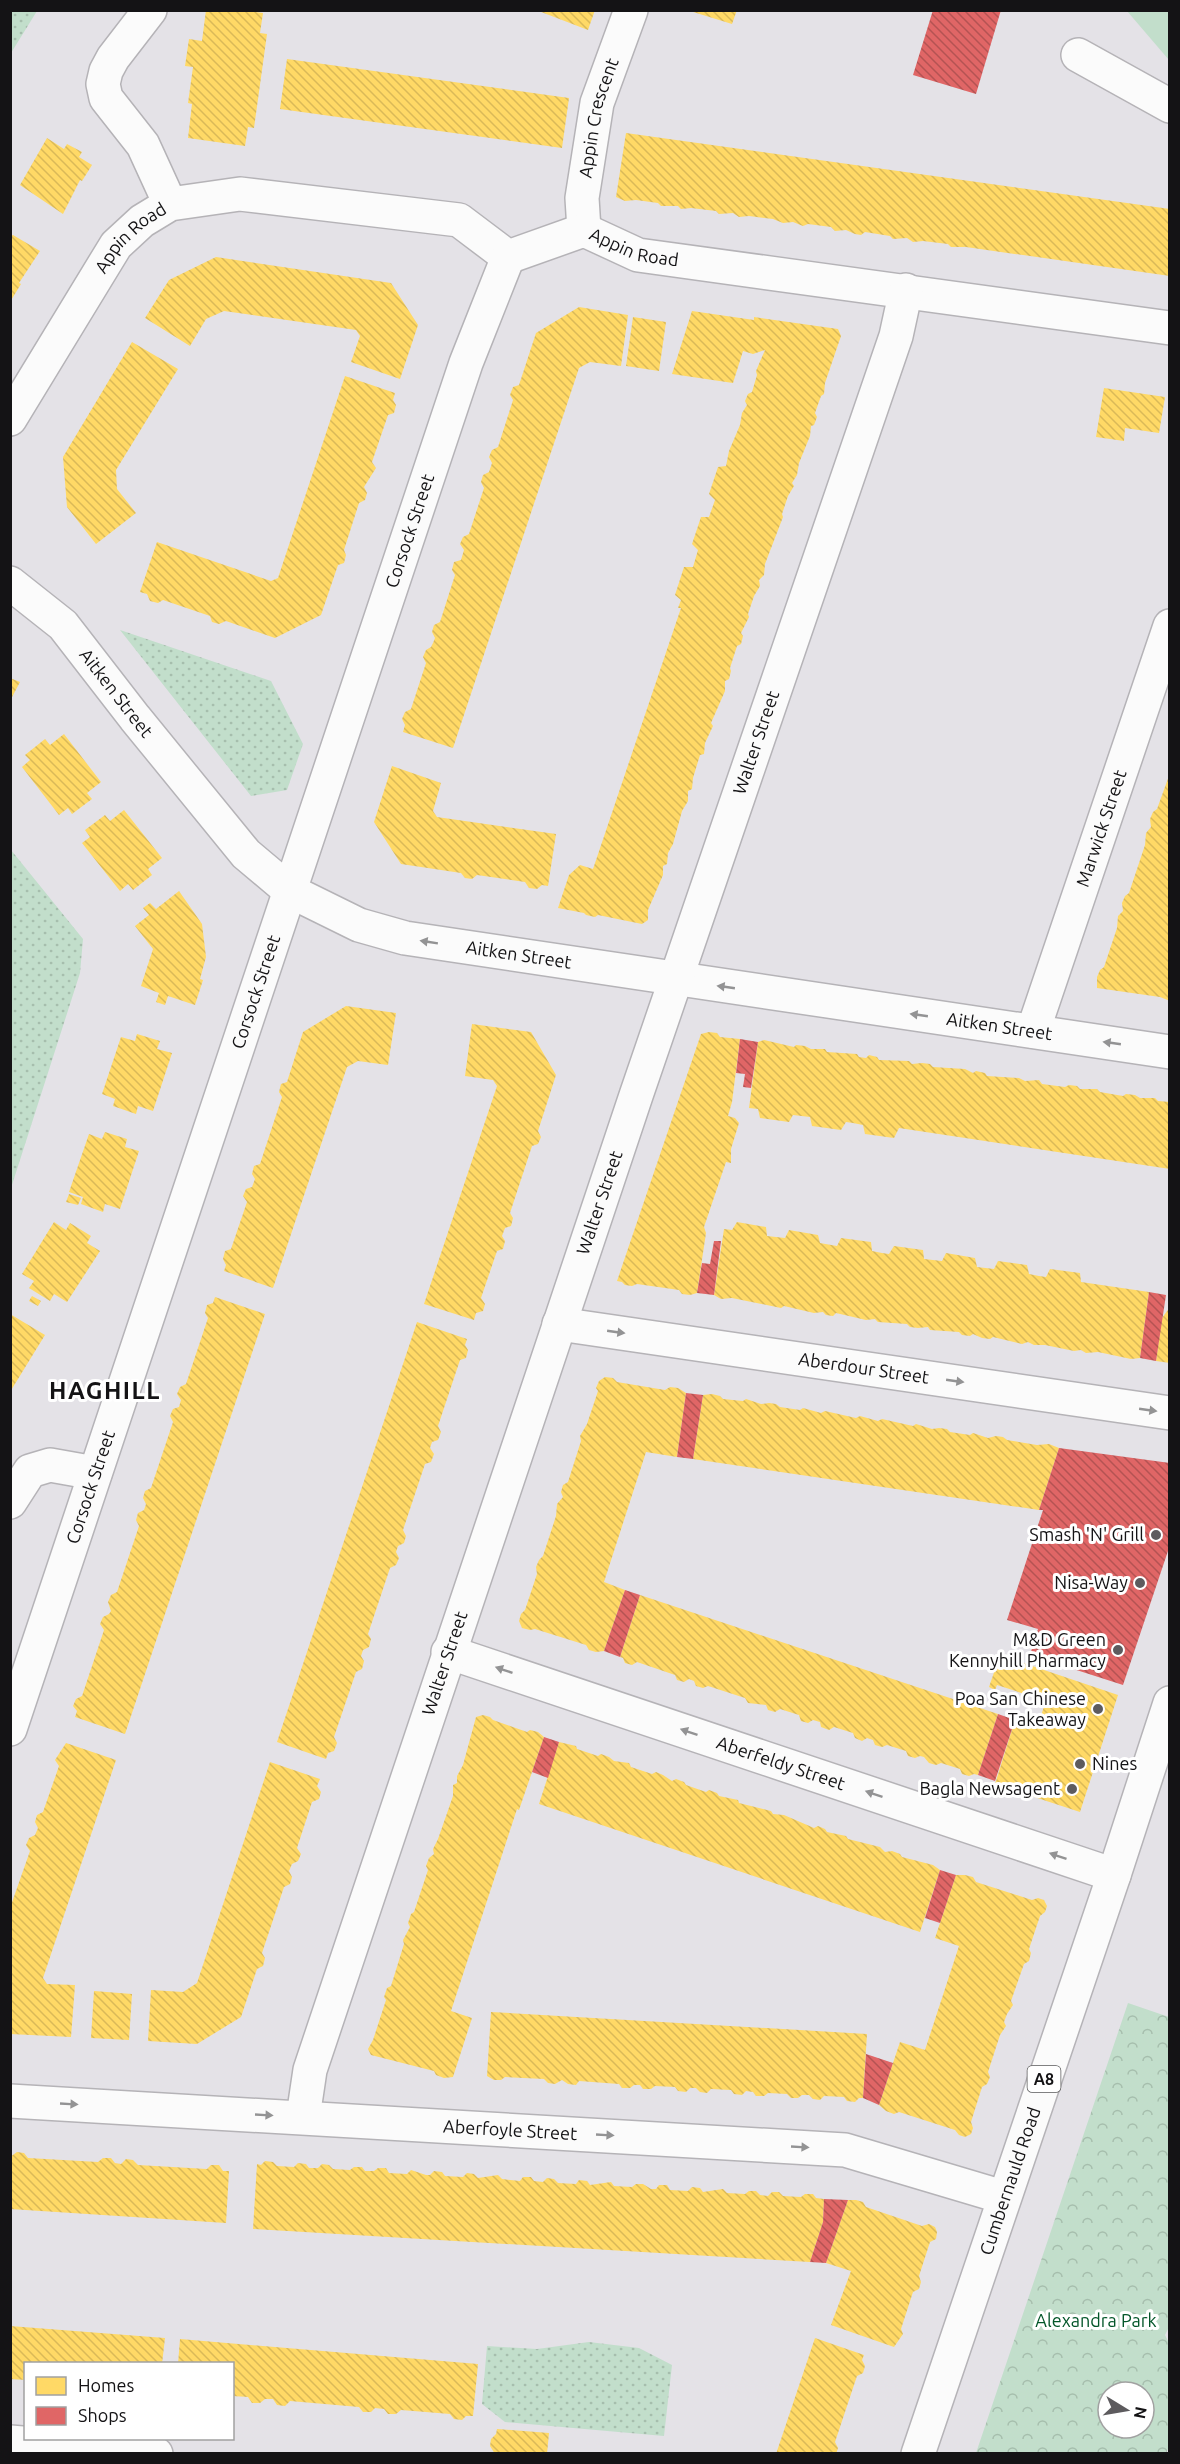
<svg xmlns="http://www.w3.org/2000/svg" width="1180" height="2464" font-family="Ubuntu,sans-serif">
  <defs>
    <pattern id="grass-dots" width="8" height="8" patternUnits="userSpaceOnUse" patternTransform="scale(1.5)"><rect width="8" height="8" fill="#c2decb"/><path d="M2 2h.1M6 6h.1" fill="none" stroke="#a6bead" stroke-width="1.8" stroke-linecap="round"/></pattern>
    <pattern id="forest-crowns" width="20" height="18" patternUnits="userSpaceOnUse" patternTransform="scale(1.5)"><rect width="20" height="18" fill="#c2decb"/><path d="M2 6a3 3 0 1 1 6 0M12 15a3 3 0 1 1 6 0" fill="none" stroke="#a6bead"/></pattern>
    <pattern id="homes-back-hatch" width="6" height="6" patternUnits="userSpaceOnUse" patternTransform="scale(1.5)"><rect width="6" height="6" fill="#ffd966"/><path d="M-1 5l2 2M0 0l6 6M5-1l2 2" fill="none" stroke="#dab958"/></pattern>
    <pattern id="shops-back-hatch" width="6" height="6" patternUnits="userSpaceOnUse" patternTransform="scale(1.5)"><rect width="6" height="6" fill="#e06666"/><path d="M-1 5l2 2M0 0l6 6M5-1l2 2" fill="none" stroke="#b45353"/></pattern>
  </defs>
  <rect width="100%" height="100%" fill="#e4e2e7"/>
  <!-- grass -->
  <path fill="url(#grass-dots)" d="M11 10 37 11 11 53 10 11Z
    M120 630 271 681 303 744 287 790 251 796Z
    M11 850 83 939 80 973 11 1188Z
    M589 2342 639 2348 672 2365 664 2436 505 2422 482 2404 487 2346 537 2349Z"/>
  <!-- forest -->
  <path fill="url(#forest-crowns)" fill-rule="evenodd" d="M1128 2003 1169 2017 1170 2325 1165 2335 1170 2345 1169 2446 1166 2454 976 2453ZM1108 2392H1144V2428H1108Z"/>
  <!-- garden -->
  <path fill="#c2decb" d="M1127 11H1169V60Z"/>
  <!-- homes -->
  <path fill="url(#homes-back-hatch)" d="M206 10H243L263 13 260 33 267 34 254 128 248 127 245 146 188 138 192 104 188 103 193 67 185 66 189 39 202 41Z
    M536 10H595L588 30Z
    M737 10 732 24 690 11V10Z
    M287 59 569 98 562 148 280 109Z
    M626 133 1170 209V276L966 247H951L948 244 923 241 913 242 907 238 893 239 890 236 865 232 861 235 855 234 846 230 835 231 831 227 808 224 803 226 793 222 783 223 773 219 749 216 739 217 733 213 719 214 716 211 691 208 681 209 678 206H661L658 203 636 200 625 201 616 197Z
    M47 138 64 149 67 144 82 152 79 157 92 165 82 181 80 180 63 214 20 185Z
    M13 235 40 251 19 283 21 284 10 302V236Z
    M216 257 391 283 418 325 400 379 351 362 360 336 356 330 224 311 206 319 190 346 145 318 169 280Z
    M579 307 628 315 621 366 590 362 579 368 453 748 403 732 405 725 402 719 405 712 411 709 426 663 423 657 426 650 431 647 433 643 435 638 432 632 434 625 440 622 455 575 452 570 454 562 461 560 464 550 460 544 463 537 469 534 484 488 481 482 483 475 489 472 492 463 489 457 492 450 498 447 513 400 510 395 513 387 519 385 536 333Z
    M692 311 754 320V317L838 329 841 336 825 383 824 394 821 396 815 413 817 417 814 425 811 426 810 436 799 463 797 475 792 483 794 486 788 496 782 514 783 517 765 564 764 575 759 580 760 586 754 596 748 614 749 617 741 633 743 636 741 644 737 646 730 668 731 671 729 679 725 681V691L711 723 713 726 705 743 704 754 700 755 693 778 692 789 688 791V801L682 811 673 844 668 853 667 864 663 866V875L648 910V920L642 924 598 915 595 917 586 915 584 913 558 908 569 875 580 865 593 869 681 608H678L681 600 675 595 684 567H693L698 550 692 544 701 517H709L715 500 709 494 718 467 726 466 729 451 740 425 742 413 747 405 745 401 748 394 752 392 757 375 756 371 765 350 753 354 743 351 733 383 672 374Z
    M633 317 666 322 659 371 626 366Z
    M132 342 178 369 116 470 117 489 136 513 96 544 67 507 63 457Z
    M345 376 395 393 393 400 396 405 394 413 388 415 372 462 376 468 364 487 367 493 365 500 359 503 344 550 346 555 344 563 338 565 321 615 275 638 226 621 219 624 212 622 210 616 163 600 158 603 150 601 147 594 140 592 157 542 271 581 278 578Z
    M1104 388 1165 397 1159 433 1125 428 1124 441 1096 437Z
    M10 678 20 682 10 701Z
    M64 734 101 782 87 793 92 799 72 814 68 808 59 815 22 767 30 760 25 755 45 739 50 745Z
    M392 766 441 783 433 811 437 817 556 834 548 886 542 885 537 889 529 888 525 882 477 875 472 879 465 878 461 873 401 864 374 822Z
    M1170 773V1001L1160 997 1097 988V977L1100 970 1104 967 1117 928 1118 916 1123 911 1122 903 1125 896 1129 893 1145 845 1146 833 1151 827 1150 819 1153 812 1157 809Z
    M124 810 162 858 148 869 152 875 133 890 128 884 120 891 82 843 90 837 85 830 105 815 110 821Z
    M179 891 202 924 206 957 200 979 203 980 195 1005 168 996 165 1005 156 1002 159 993 141 986 153 949 135 926 149 915 143 908 150 903 156 909Z
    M346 1006 396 1013 388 1065 358 1061 347 1067 273 1288 224 1271 226 1265 223 1259 225 1251 231 1249 247 1202 243 1196 246 1189 252 1187 255 1179 252 1174 254 1166 260 1164 282 1097 279 1092 281 1084 287 1082 303 1032Z
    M472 1024 531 1032 556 1075 538 1131 541 1137 538 1144 532 1146 510 1213 513 1218 511 1226 505 1228 502 1236 505 1241 503 1249 497 1251 481 1298 485 1304 483 1311 476 1313 474 1320 424 1304 497 1086 493 1080 465 1076Z
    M709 1032 717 1033 720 1037 740 1039 732 1102 728 1116 735 1118 739 1123 731 1149V1163L726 1162 704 1227 706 1233 697 1293 690 1295 682 1294 679 1290 637 1284 632 1286 625 1285 622 1282 617 1281 701 1034Z
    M137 1034 160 1041 157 1049 172 1053 153 1111 138 1106 136 1114 113 1106 115 1099 102 1094 121 1037 135 1041Z
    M764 1040 794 1047 796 1045 805 1046 811 1049H825L827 1052 857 1054 859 1057 866 1058 869 1055 877 1057 879 1060 909 1061 912 1064 922 1063 930 1064 933 1067 965 1069 973 1073 976 1071 985 1073 987 1076 1019 1078 1025 1081 1039 1080 1042 1084 1065 1087 1069 1085 1077 1086 1080 1089H1097L1100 1092 1123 1096 1126 1094 1135 1095 1140 1098H1155L1158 1101 1170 1102V1169L899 1128 894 1138 865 1134 863 1125 853 1123 846 1122 841 1130 812 1126 810 1117 793 1115 789 1122 760 1118 758 1109 749 1108 758 1042Z
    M105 1132 127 1139 125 1147 139 1151 120 1209 105 1204 103 1212 81 1204 83 1197 69 1192 89 1134 102 1139Z
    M69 1194 81 1198 78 1205 66 1202Z
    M54 1222 66 1230 70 1223 91 1236 87 1243 100 1251 67 1302 54 1294 50 1301 29 1288 34 1281 22 1274Z
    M737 1222 766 1227 767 1236 785 1238 789 1230 818 1235 820 1243 837 1246 841 1238 871 1242 872 1251 882 1253 889 1254 894 1246 923 1250 924 1259 942 1261 946 1253 975 1258 977 1267 994 1269 998 1261 1027 1265 1029 1274 1039 1276 1046 1277 1050 1269 1080 1273 1081 1282 1149 1292 1140 1358 1131 1359 1098 1352 1086 1353 1081 1350 1074 1351 1045 1345H1034L1028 1342 1022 1344 993 1337 990 1339 982 1338 973 1334 970 1336 962 1335 959 1332 930 1330 928 1327 918 1328 910 1327 907 1324 878 1322 875 1319 866 1320 836 1313 833 1316 826 1315 823 1312 814 1313 784 1306 781 1308 732 1298 721 1299 714 1295 724 1229 732 1230Z
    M32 1296 41 1301 38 1306 29 1301Z
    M215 1297 265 1314 125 1734 75 1717 77 1711 73 1706 76 1699 82 1696 104 1630 100 1624 103 1617 109 1614 111 1611 108 1602 111 1595 117 1592 139 1526 136 1520 138 1513 144 1510 146 1504 143 1498 145 1491 151 1488 173 1422 170 1416 173 1409 179 1407 181 1400 177 1394 180 1387 186 1384 208 1318 205 1313 207 1305 213 1303Z
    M1170 1307V1363L1156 1361 1162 1318Z
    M10 1314 45 1335 10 1392Z
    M417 1322 467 1339 465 1345 468 1350 466 1358 460 1360 438 1426 441 1432 438 1440 432 1442 430 1448 434 1454 431 1462 425 1464 403 1530 406 1536 404 1543 398 1546 396 1552 399 1558 396 1565 390 1568 368 1634 371 1639 369 1647 363 1650 361 1656 364 1661 362 1669 356 1672 334 1737 337 1743 334 1751 328 1753 326 1759 277 1742Z
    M605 1377 613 1378 617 1382 665 1390 670 1387 678 1388 686 1393 677 1457 646 1452 604 1582 625 1590 604 1651 596 1652 589 1650 586 1645 535 1629 530 1630 522 1628 519 1621 521 1614 525 1610 537 1574 536 1567 539 1560 543 1556 556 1516 557 1504 563 1497 561 1492 563 1485 568 1482 581 1441 580 1436 587 1424 598 1391 596 1388 599 1381Z
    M712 1394 720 1396 723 1399 743 1401 746 1399 761 1404 769 1403 776 1404 780 1407 800 1410 803 1408 821 1413 825 1411 856 1418 860 1416 878 1421 882 1419 913 1426 916 1424 932 1429 939 1428 947 1429 950 1432 970 1435 973 1433 988 1438 996 1436 1003 1437 1007 1440 1037 1445 1049 1444 1059 1448 1039 1510 693 1459 703 1395Z
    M640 1595 998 1714 978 1775 974 1774 969 1776 962 1774 960 1769 941 1763 936 1765 929 1763 924 1757 920 1756 915 1758 908 1756 906 1751 887 1745 882 1747 875 1745 873 1740 867 1738 862 1741 855 1738 853 1733 834 1727 829 1730 821 1727 820 1722 813 1720 808 1723 801 1721 799 1715 780 1709 775 1712 768 1710 766 1705 748 1703 745 1698 708 1686 703 1688 696 1686 694 1681 689 1679 684 1682 677 1680 675 1675 637 1662 632 1665 625 1663 623 1658 620 1657Z
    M1000 1655 1118 1695 1080 1812 995 1784 1015 1720 1037 1727 1046 1701 997 1685 995 1690 989 1687Z
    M483 1715 490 1717 493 1720 527 1732 530 1730 538 1732 544 1737 519 1810 517 1809 451 2011 472 2018 453 2077 444 2078 436 2075 434 2071 371 2055 368 2049 373 2040 386 2000 384 1997 387 1988 391 1986 404 1944 403 1940 410 1927 408 1923 411 1914 414 1912 428 1870 426 1866 429 1858 434 1854 433 1849 438 1839 453 1796V1785L457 1783V1776L463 1765 476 1717Z
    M559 1742 576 1746 577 1749 598 1756 601 1754 609 1757 614 1761 629 1763 631 1767 652 1774 656 1772 663 1775 672 1781 676 1779 684 1782 686 1785 706 1792 709 1790 717 1793 719 1796 738 1800 739 1803 771 1811 773 1814 784 1815 814 1828 818 1826 825 1829 827 1832 846 1836 848 1839 880 1847 885 1852 892 1851 900 1854 902 1857 933 1865 940 1870 920 1932 539 1804Z
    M66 1743 116 1760 43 1978 47 1984 75 1985 71 2037 10 2034V1908L30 1851 26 1845 29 1838 35 1835 38 1828 35 1822 37 1815 43 1812 59 1766 55 1760Z
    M270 1762 320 1779 317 1786 321 1792 319 1799 312 1802 297 1848 301 1854 298 1861 292 1864 289 1871 292 1877 290 1884 284 1887 262 1953 265 1958 263 1966 257 1969 241 2017 197 2044 148 2041 151 1990 183 1992 197 1983Z
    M956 1875H965L973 1877 976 1882 1032 1900 1038 1898 1044 1900 1047 1906 1045 1912 1040 1916 1029 1949 1031 1953 1029 1961 1024 1964 1011 2001 1013 2005 1007 2014 1004 2022 1006 2026 1000 2035 990 2066 988 2072 990 2077 987 2084 982 2087 971 2122 973 2128 971 2134 965 2137 959 2135 955 2130 899 2112 894 2114 886 2111 879 2105 900 2042 925 2050 959 1946 935 1938Z
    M94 1991 132 1994 129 2040 91 2038Z
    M491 2012 867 2034 863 2098H859L855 2102 847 2101 844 2097 824 2096 820 2100 813 2099 809 2095H802L798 2098H791L787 2094 768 2093 764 2096H756L753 2092 746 2091 742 2095 734 2094 731 2090 711 2089 707 2093 700 2092 696 2088H690L686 2092 678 2091 675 2087 655 2086 651 2089H643L640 2085H634L630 2088H622L619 2084 579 2081 576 2085 568 2084 562 2080 555 2084 548 2083 544 2079 505 2077 501 2080H494L487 2076Z
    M17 2152 24 2153 28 2158 98 2162 103 2158H111L115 2163 121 2164 126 2159 133 2160 138 2165 207 2169 211 2165H219L223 2171H229L226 2223 10 2209V2157Z
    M265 2161 273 2162 277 2166 294 2167 298 2163 306 2164 309 2168H318L322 2164 329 2165 333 2169 350 2170 354 2167H362L365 2171H374L378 2168H386L389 2173 407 2174 411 2170 426 2175H430L434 2171 442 2172 445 2176 463 2177 467 2173 474 2174 478 2178 498 2175 502 2179 520 2181 523 2177H531L534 2181 543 2182 547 2178 554 2179 558 2183 576 2184 579 2180 587 2181 590 2185 611 2182 614 2186 632 2187 636 2184H643L651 2189H656L659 2185H667L670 2190 688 2191 692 2187 700 2188 703 2192 723 2189 727 2193 745 2194 749 2191H756L760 2195 768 2196 772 2192H779L783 2196 801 2197 805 2194H813L816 2198 824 2199 823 2222 810 2262 253 2229 257 2164 261 2165Z
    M848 2200H856L863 2202 866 2207 922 2226 929 2224 935 2227 937 2232 936 2239 930 2242 919 2276 921 2282 919 2289 913 2292 901 2329 903 2334 894 2347 831 2325 851 2271 826 2263Z
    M10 2326 165 2338 162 2364H26V2380L10 2379Z
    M815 2338 864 2355 862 2360 865 2366 863 2373 857 2376 835 2442 838 2448 836 2454H776Z
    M180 2339 478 2364 473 2416H466L462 2420 454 2419 450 2414 401 2410 396 2414H388L384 2409 375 2408 371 2412H363L359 2407 290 2401 285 2406 277 2405 273 2399H265L260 2403H252L248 2397 232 2396V2364H178Z
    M497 2429 549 2433 547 2454H495L490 2446 491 2439 496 2434Z"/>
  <!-- shops -->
  <path fill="url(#shops-back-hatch)" d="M933 10H1001L976 94 913 75Z
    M740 1039 758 1042 751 1088 743 1087 745 1074 736 1073Z
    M714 1241H721L714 1295 697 1293 702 1263 710 1264Z
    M1149 1292 1166 1295 1156 1361 1140 1358Z
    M686 1393 703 1395 693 1459 677 1457Z
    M1059 1448 1170 1463V1545L1123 1685 1030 1655 1038 1629 1007 1620 1043 1510H1039Z
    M625 1590 640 1595 620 1657 604 1651Z
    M998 1714 1015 1720 995 1781 978 1775Z
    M544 1737 559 1742 548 1778 532 1772Z
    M940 1870 956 1875 940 1923 925 1918Z
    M866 2054 893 2063 879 2105 863 2098Z
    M824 2199 848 2200 826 2263 810 2262 823 2222Z"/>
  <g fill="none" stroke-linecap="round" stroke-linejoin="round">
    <!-- minor casing -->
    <g stroke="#b5b3b7" stroke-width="36">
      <g id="minor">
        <path d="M150 10 113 58 106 71 103 84 106 98 143 145 170 204"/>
        <path d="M1078 55 1170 106"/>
        <path id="s1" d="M584 230 582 198 597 103 631 10"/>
        <path id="s2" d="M10 419 116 245 142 221 170 204 240 194 459 220 508 257 584 230 638 255 1170 328"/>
        <path id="s3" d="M10 583 63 625 135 718 246 854 290 891 359 925 405 938 1170 1052"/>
        <path id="s4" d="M1033 1031 1170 626"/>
        <path id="s5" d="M559 1324 1170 1413"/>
        <path d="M10 1502 30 1471 50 1465 95 1473"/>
        <path id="s6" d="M448 1652 1114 1875"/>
        <path id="s7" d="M10 1729 466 363 508 257"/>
        <path id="s8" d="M10 2101 845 2150 1003 2197"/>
        <path id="s9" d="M303 2117 310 2070C501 1490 697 913 896 336L906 290"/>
        <path d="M10 2442 156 2454"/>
      </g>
    </g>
    <!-- major casing -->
    <g stroke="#b5b3b7" stroke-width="36">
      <g id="major">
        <path id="s10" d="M918 2454 1114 1875 1170 1703"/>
      </g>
    </g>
    <!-- minor -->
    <use href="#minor" stroke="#fbfbfb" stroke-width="33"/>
    <!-- major -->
    <use href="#major" stroke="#fbfbfb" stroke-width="33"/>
  </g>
  <!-- one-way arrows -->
  <defs><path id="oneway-solid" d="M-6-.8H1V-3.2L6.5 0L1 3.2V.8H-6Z" transform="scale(1.5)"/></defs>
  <g fill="#939394">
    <use href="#oneway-solid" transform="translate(429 942) rotate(-171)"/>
    <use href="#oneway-solid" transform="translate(726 987) rotate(-172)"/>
    <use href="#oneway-solid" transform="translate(919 1015) rotate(-172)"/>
    <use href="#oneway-solid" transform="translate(1112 1043) rotate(-172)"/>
    <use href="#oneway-solid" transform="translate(616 1332) rotate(8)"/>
    <use href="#oneway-solid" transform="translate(955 1381) rotate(8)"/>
    <use href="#oneway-solid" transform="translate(1148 1410) rotate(8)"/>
    <use href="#oneway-solid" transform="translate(504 1670) rotate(-161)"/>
    <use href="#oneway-solid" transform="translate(689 1732) rotate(-161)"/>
    <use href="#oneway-solid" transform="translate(874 1794) rotate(-161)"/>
    <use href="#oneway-solid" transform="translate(1058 1856) rotate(-161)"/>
    <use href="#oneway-solid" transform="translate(69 2104) rotate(3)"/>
    <use href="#oneway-solid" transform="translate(264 2115) rotate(3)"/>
    <use href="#oneway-solid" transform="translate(605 2135) rotate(3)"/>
    <use href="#oneway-solid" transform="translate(800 2147) rotate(3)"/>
  </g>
  <!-- markers -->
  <g fill="#5d5b5e" stroke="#fff" stroke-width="2">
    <circle cx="1156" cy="1535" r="6"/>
    <circle cx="1140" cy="1583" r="6"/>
    <circle cx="1118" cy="1650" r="6"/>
    <circle cx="1098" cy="1709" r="6"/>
    <circle cx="1080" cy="1764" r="6"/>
    <circle cx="1072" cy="1789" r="6"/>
  </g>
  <g text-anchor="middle" stroke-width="6" stroke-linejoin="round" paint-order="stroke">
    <!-- shield labels -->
    <rect fill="#fff" stroke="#5a5a5b" stroke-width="1.5" x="1027.5" y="2066" width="33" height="26" rx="4.5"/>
    <g font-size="16" font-weight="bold" fill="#141315">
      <text x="1044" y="2085">A8</text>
    </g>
    <!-- street labels -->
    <g font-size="18" fill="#141315" stroke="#fff">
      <text dy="6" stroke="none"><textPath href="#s1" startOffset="114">Appin Crescent</textPath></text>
      <text dy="6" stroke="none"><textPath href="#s2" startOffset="219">Appin Road</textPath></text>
      <text dy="6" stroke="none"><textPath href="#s2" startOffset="759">Appin Road</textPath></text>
      <text dy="6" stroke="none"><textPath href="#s7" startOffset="1263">Corsock Street</textPath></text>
      <text dy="6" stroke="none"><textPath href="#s3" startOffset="154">Aitken Street</textPath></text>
      <text dy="6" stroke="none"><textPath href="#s9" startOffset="1448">Walter Street</textPath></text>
      <text dy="6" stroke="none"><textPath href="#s4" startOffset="214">Marwick Street</textPath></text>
      <text dy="6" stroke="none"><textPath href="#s3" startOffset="658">Aitken Street</textPath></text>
      <text dy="6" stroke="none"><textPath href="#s7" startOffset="777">Corsock Street</textPath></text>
      <text dy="6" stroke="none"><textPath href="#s3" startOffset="1144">Aitken Street</textPath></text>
      <text dy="6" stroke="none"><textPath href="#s9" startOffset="962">Walter Street</textPath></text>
      <text dy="6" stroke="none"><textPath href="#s5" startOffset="308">Aberdour Street</textPath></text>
      <text dy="6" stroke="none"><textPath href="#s7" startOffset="255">Corsock Street</textPath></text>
      <text dy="6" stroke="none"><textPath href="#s9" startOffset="476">Walter Street</textPath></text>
      <text dy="6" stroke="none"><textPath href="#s6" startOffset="351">Aberfeldy Street</textPath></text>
      <text dy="6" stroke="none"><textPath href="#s8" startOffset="501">Aberfoyle Street</textPath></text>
      <text dy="6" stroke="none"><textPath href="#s10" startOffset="288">Cumbernauld Road</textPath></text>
    </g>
    <!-- poi labels -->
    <g font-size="18" fill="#141315" stroke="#fff" text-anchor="end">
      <text x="1144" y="1541">Smash 'N' Grill</text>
      <text x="1128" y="1589">Nisa-Way</text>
      <text x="1106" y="1646">M&amp;D Green<tspan x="1106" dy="21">Kennyhill Pharmacy</tspan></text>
      <text x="1086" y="1705">Poa San Chinese<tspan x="1086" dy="21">Takeaway</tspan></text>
      <text x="1092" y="1770" text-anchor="start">Nines</text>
      <text x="1060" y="1795">Bagla Newsagent</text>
    </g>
    <!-- park labels -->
    <g font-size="18" fill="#035629" stroke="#fff">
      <text x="1096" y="2327">Alexandra Park</text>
    </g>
    <!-- district labels -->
    <g font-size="24" font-weight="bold" letter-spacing="1.5" fill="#141315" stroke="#fff">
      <text x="105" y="1399">HAGHILL</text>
    </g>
  </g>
  <!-- border -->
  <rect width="1180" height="2464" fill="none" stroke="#141315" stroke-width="24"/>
  <!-- legend -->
  <rect x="24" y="2362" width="210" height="78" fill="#ffffff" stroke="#a1a1a1" stroke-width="1.5"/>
  <rect x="36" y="2377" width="30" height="18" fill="#ffd966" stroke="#a1a1a1" stroke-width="1.5"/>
  <text x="78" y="2392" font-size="18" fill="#141315">Homes</text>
  <rect x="36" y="2407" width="30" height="18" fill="#e06666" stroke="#a1a1a1" stroke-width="1.5"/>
  <text x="78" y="2422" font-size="18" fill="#141315">Shops</text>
  <!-- north arrow -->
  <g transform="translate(1126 2410) rotate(101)"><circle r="28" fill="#ffffff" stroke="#a1a1a1" stroke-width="1.5"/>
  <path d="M0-4.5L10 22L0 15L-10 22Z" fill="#5d5b5e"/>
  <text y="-9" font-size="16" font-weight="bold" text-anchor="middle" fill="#141315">N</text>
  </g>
</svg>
